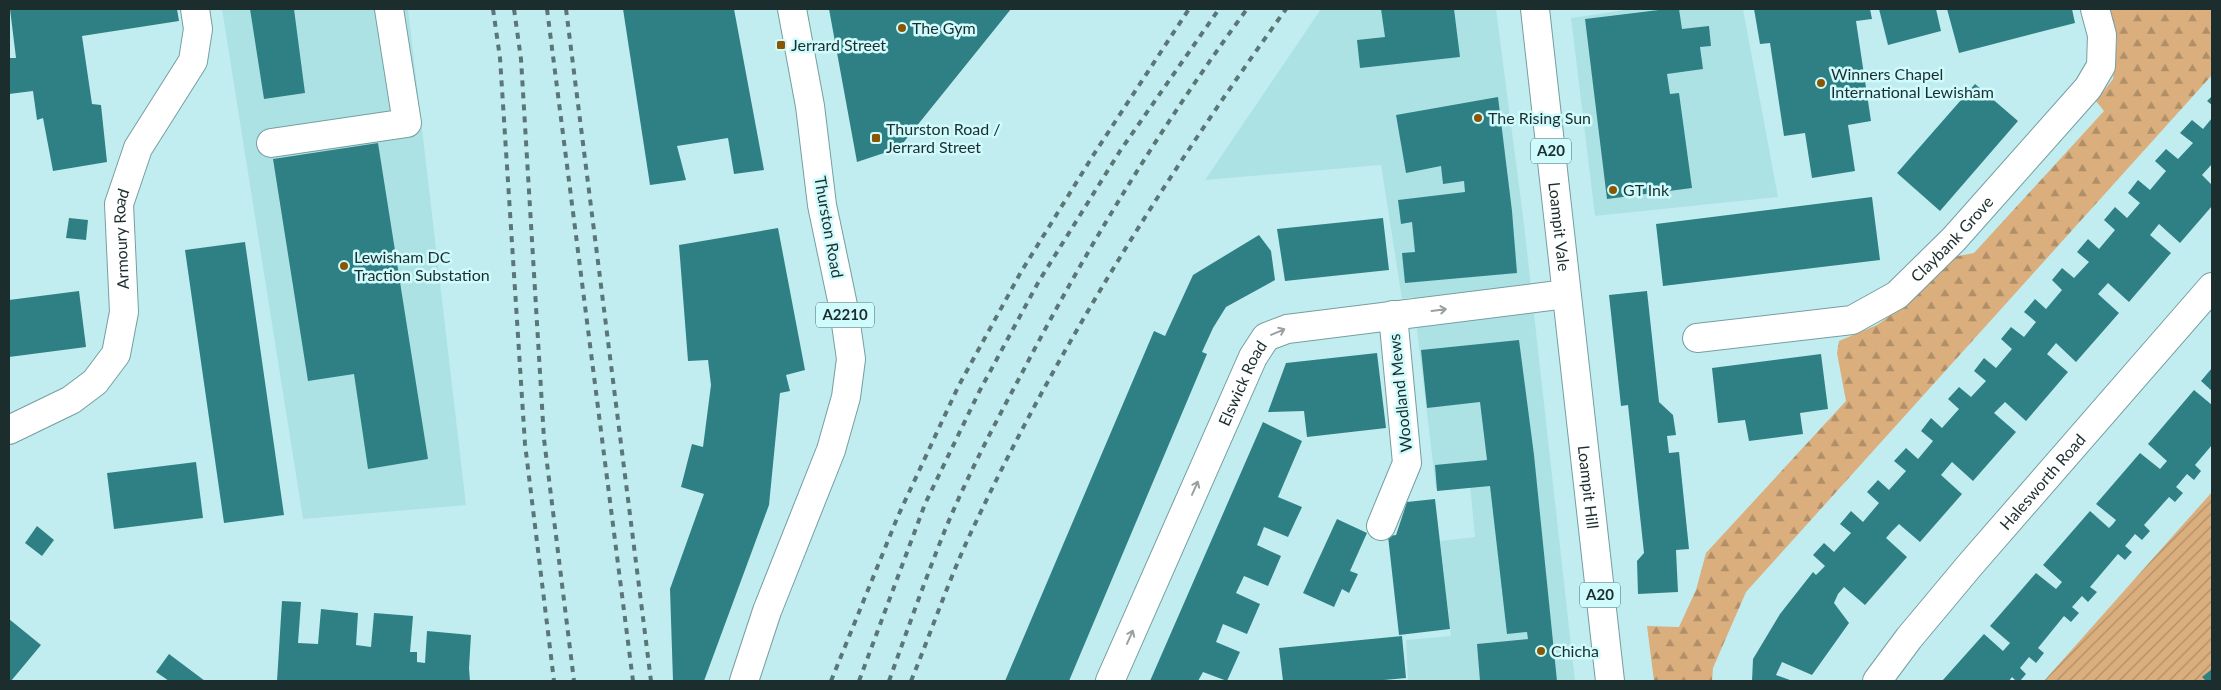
<svg xmlns="http://www.w3.org/2000/svg" width="2221" height="690" font-family="Lato,sans-serif">
  <defs>
    <pattern id="forest-firs" width="22" height="20" patternUnits="userSpaceOnUse" patternTransform="scale(1.25)"><rect width="22" height="20" fill="#daae7d"/><path d="M5 1l3.5 6h-7zM16 11l3.5 6h-7z" fill="#b08e67"/></pattern>
    <pattern id="garden-furrows" width="10" height="10" patternUnits="userSpaceOnUse" patternTransform="scale(1.25)"><rect width="10" height="10" fill="#daae7d"/><path d="M-1 1l2-2M0 10L10 0M9 11l2-2" fill="none" stroke="#b08e67"/></pattern>
  </defs>
  <rect width="100%" height="100%" fill="#c2edf0"/>
  <!-- built -->
  <path fill="#ade2e5" d="M222 9H408L466 505 303 519Z
    M1321 9H1496L1524 224 1575 681H1408L1406 640 1451 636 1440 541 1475 537 1470 485 1436 488 1413 297 1402 299 1381 165 1205 180Z
    M1632 9H1743L1778 197 1595 216 1571 18Z"/>
  <!-- forest -->
  <path fill="url(#forest-firs)" d="M2109 9H2212V75L1746 592 1713 668 1712 681H1654L1647 626 1679 627 1696 590 1706 553 1846 401 1837 353 1839 341 1877 325 1894 313 1953 257 1974 253 2104 111 2096 101 2113 79 2117 38Z"/>
  <!-- garden -->
  <path fill="url(#garden-furrows)" d="M2212 492V676L2205 681H2044Z"/>
  <!-- building -->
  <path fill="#2f8084" d="M10 9H177L179 21 82 36 92 104 101 105 107 162 53 171 43 118 37 120 33 91 9 94V58H16Z
    M250 9H294L305 93 264 99Z
    M623 9H734L764 170 734 174 728 138 677 146 686 180 650 185Z
    M829 9H1011L899 148 857 162Z
    M1381 9H1454L1460 57 1360 68 1357 40 1385 37Z
    M1667 9H1679L1682 29 1709 26 1711 46 1700 47 1703 69 1667 74 1670 94 1679 93 1692 188 1607 199 1585 19Z
    M1754 9H1870L1872 19 1856 21 1871 121 1848 125 1855 171 1812 178 1805 133 1784 136 1770 43 1760 44Z
    M1879 9H1936L1941 31 1888 45Z
    M1947 9H2072L2075 23 1959 53Z
    M1975 84 2018 121 1940 211 1897 173Z
    M2212 96V105L2207 101Z
    M1498 97 1512 211 1517 273 1405 283 1402 253 1415 252 1412 222 1401 224 1398 200 1465 192 1464 181 1443 184 1441 166 1406 173 1396 115Z
    M2212 118V164L2202 175 2212 185V206L2180 243 2159 224 2150 235 2171 253 2129 302 2108 283 2098 294 2119 313 2076 362 2056 343 2047 354 2068 372 2026 421 2005 402 1994 413 2016 432 1973 481 1952 462 1941 475 1962 494 1920 542 1899 524 1892 531 1886 538 1907 557 1865 605 1844 587 1838 594 1834 603 1849 623 1812 675 1782 662 1776 675 1790 680 1789 681H1752L1753 659 1780 614 1813 572 1816 575 1825 566 1813 555 1824 543 1834 552 1851 533 1840 524 1851 511 1863 522 1879 503 1867 492 1878 480 1889 490 1906 471 1894 461 1906 448 1918 459 1933 441 1921 431 1931 418 1942 428 1959 409 1948 399 1959 387 1971 397 1986 381 1974 371 1984 358 1996 368 2012 349 2001 339 2011 327 2024 337 2036 322 2024 312 2035 299 2046 309 2062 290 2052 280 2062 268 2074 278 2089 262 2077 252 2088 239 2099 249 2115 230 2104 220 2115 207 2127 218 2140 203 2128 193 2138 180 2150 190 2166 171 2155 161 2166 149 2178 159 2193 143 2180 133 2192 120 2203 129Z
    M378 143 428 459 368 469 354 374 308 381 273 159Z
    M1872 197 1880 260 1663 286 1656 224Z
    M69 218 88 220 86 240 66 238Z
    M1383 218 1389 270 1285 281 1277 229Z
    M778 228 805 370 786 375 790 391 780 393 769 505 704 681H673L670 589 704 494 681 487 692 444 703 447 711 385 708 360 688 361 679 245Z
    M1259 235 1271 251 1275 280 1226 307 1213 328 1202 352 1207 354 1069 681H1005L1154 331 1165 336 1193 275Z
    M245 242 284 515 224 523 185 250Z
    M79 291 86 347 9 357V300Z
    M1647 291 1659 402 1673 415 1676 435 1667 436 1669 453 1679 452 1689 549 1676 550 1678 592 1638 594 1637 561 1644 553 1628 405 1621 406 1609 295Z
    M1519 340 1534 455 1557 681H1480L1477 644 1528 639 1527 632 1507 634 1490 486 1437 491 1435 465 1487 460 1480 402 1427 408 1421 350Z
    M1377 353 1386 428 1307 437 1304 411 1268 412 1286 363Z
    M1821 354 1828 409 1800 413 1803 434 1749 441 1745 420 1718 423 1712 368Z
    M2212 368V391L2201 381Z
    M2194 390 2212 405V445L2195 465 2201 471 2194 480 2187 474 2176 487 2183 493 2175 502 2169 497 2144 525 2150 531 2142 540 2135 534 2125 546 2132 552 2125 560 2118 554 2090 587 2097 592 2088 602 2082 596 2072 607 2079 613 2071 622 2064 616 2038 648 2044 653 2036 663 2029 657 2020 668 2026 674 2020 681H2016L2012 677 2009 681H1942L1984 634 2003 651 2010 643 1990 626 2036 573 2056 589 2062 582 2043 565 2090 511 2109 528 2113 524 2116 520 2096 504 2140 453 2160 469 2167 461 2148 444Z
    M1263 422 1302 441 1278 497 1302 507 1288 537 1264 527 1257 545 1281 556 1268 586 1244 576 1236 593 1260 604 1247 634 1223 624 1216 642 1240 652 1227 681 1203 672 1198 681H1150Z
    M196 462 203 518 114 529 107 473Z
    M1435 499 1450 629 1399 635 1388 536 1396 535 1407 502Z
    M1337 519 1367 533 1350 571 1358 574 1349 593 1342 589 1334 607 1303 593Z
    M37 526 54 540 42 556 25 543Z
    M282 601 301 602 298 643 318 644 321 609 358 613 356 645 371 647 374 613 413 616 410 652H417V662L425 663 427 631 471 635 469 668 470 681H277Z
    M9 619 41 645 11 681H9Z
    M1402 636 1406 678 1373 681H1283L1279 648Z
    M169 654 205 681H169L156 672Z
    M2212 669V681H2206L2202 677Z"/>
  <g fill="none" stroke-linecap="round" stroke-linejoin="round">
    <!-- minor casing -->
    <g stroke="#759ea0" stroke-width="30">
      <g id="minor">
        <path d="M271 143 407 123 389 9"/>
        <path id="s1" d="M1697 338 1852 320 1897 295 1954 239 2088 88 2101 66 2102 35 2095 9"/>
        <path id="s2" d="M9 430 71 400 95 382 116 354 124 312 119 204 138 148 193 61 198 29 195 9"/>
        <path d="M1381 526 1407 463 1393 315"/>
        <path id="s3" d="M1110 681 1253 357 1266 337 1287 329 1566 294"/>
        <path id="s4" d="M1877 681 1909 638 1970 565 2212 287"/>
      </g>
    </g>
    <!-- major casing -->
    <g stroke="#759ea0" stroke-width="30">
      <path id="major" d="M744 681 767 611 831 450 846 397 851 359 844 310 822 205 810 106 792 9"/>
    </g>
    <!-- highway casing -->
    <g stroke="#759ea0" stroke-width="30">
      <g id="highway">
        <path id="s5" d="M1535 9 1610 681"/>
      </g>
    </g>
    <!-- minor -->
    <use href="#minor" stroke="#fff" stroke-width="28"/>
    <!-- major -->
    <use href="#major" stroke="#fff" stroke-width="28"/>
    <!-- highway -->
    <use href="#highway" stroke="#fff" stroke-width="28"/>
    <!-- rail -->
    <path stroke="#5b7677" stroke-width="4" stroke-dasharray="6 6" stroke-linecap="butt" d="M493 9 500 58 525 444 554 681
      M514 9 521 59 544 439 574 681
      M547 9 633 681
      M566 9 651 681
      M831 681 898 516 958 387 1021 272 1094 154 1189 9
      M859 681 925 504 979 392 1039 281 1120 151 1219 9
      M889 681C907 631 925 580 945 530 967 477 994 425 1021 375 1087 247 1162 125 1247 9
      M911 681C932 630 950 576 974 526 1060 344 1168 173 1286 9"/>
  </g>
  <!-- one-way arrows -->
  <defs><path id="oneway-shaft" d="M-6 0H5M1.5-3L5.5 0L1.5 3" fill="none" stroke-width="1.6" stroke-linecap="round" stroke-linejoin="round" transform="scale(1.25)"/></defs>
  <g stroke="#99a0a1">
    <use href="#oneway-shaft" transform="translate(1439 310) rotate(-7)"/>
    <use href="#oneway-shaft" transform="translate(1278 332) rotate(-23)"/>
    <use href="#oneway-shaft" transform="translate(1195 488) rotate(-66)"/>
    <use href="#oneway-shaft" transform="translate(1130 637) rotate(-66)"/>
  </g>
  <!-- markers -->
  <g fill="#8a5603" stroke="#cffbfd" stroke-width="2">
    <circle cx="902" cy="28" r="5"/>
    <rect x="776" y="40" width="10" height="10" rx="2.5"/>
    <circle cx="1821" cy="83" r="5"/>
    <circle cx="1478" cy="118" r="5"/>
    <rect x="871" y="133" width="10" height="10" rx="2.5"/>
    <circle cx="1613" cy="190" r="5"/>
    <circle cx="344" cy="266" r="5"/>
    <circle cx="1541" cy="651" r="5"/>
  </g>
  <g text-anchor="middle" stroke-width="5" stroke-linejoin="round" paint-order="stroke">
    <!-- shield labels -->
    <g fill="#cffbfd" stroke="#526b6c" stroke-width="1">
      <rect x="1531" y="138.5" width="40" height="25" rx="4"/>
      <rect x="816" y="302.5" width="58" height="25" rx="4"/>
      <rect x="1580" y="582.5" width="40" height="25" rx="4"/>
    </g>
    <g font-size="15" font-weight="bold" fill="#1c2d2e">
      <text x="1551" y="156">A20</text>
      <text x="845" y="320">A2210</text>
      <text x="1600" y="600">A20</text>
    </g>
    <!-- poi labels -->
    <g font-size="16" fill="#1c2d2e" stroke="#cffbfd" text-anchor="start">
      <text x="912" y="34">The Gym</text>
      <text x="791" y="51">Jerrard Street</text>
      <text x="1831" y="80">Winners Chapel<tspan x="1831" dy="18">International Lewisham</tspan></text>
      <text x="1488" y="124">The Rising Sun</text>
      <text x="886" y="135">Thurston Road /<tspan x="886" dy="18">Jerrard Street</tspan></text>
      <text x="1623" y="196">GT Ink</text>
      <text x="354" y="263">Lewisham DC<tspan x="354" dy="18">Traction Substation</tspan></text>
      <text x="1551" y="657">Chicha</text>
    </g>
    <!-- street labels -->
    <g font-size="16" fill="#1c2d2e" stroke="#cffbfd">
      <text dy="6" stroke="none"><textPath href="#s5" startOffset="219">Loampit Vale</textPath></text>
      <text transform="translate(829 227) rotate(80)" y="6">Thurston Road</text>
      <text dy="6" stroke="none"><textPath href="#s1" startOffset="286">Claybank Grove</textPath></text>
      <text dy="6" stroke="none"><textPath href="#s2" startOffset="250">Armoury Road</textPath></text>
      <text dy="6" stroke="none"><textPath href="#s3" startOffset="326">Elswick Road</textPath></text>
      <text transform="translate(1400 393) rotate(-96)" y="6">Woodland Mews</text>
      <text dy="6" stroke="none"><textPath href="#s4" startOffset="259">Halesworth Road</textPath></text>
      <text dy="6" stroke="none"><textPath href="#s5" startOffset="481">Loampit Hill</textPath></text>
    </g>
  </g>
  <!-- border -->
  <rect width="2221" height="690" fill="none" stroke="#1c2d2e" stroke-width="20"/>
</svg>
